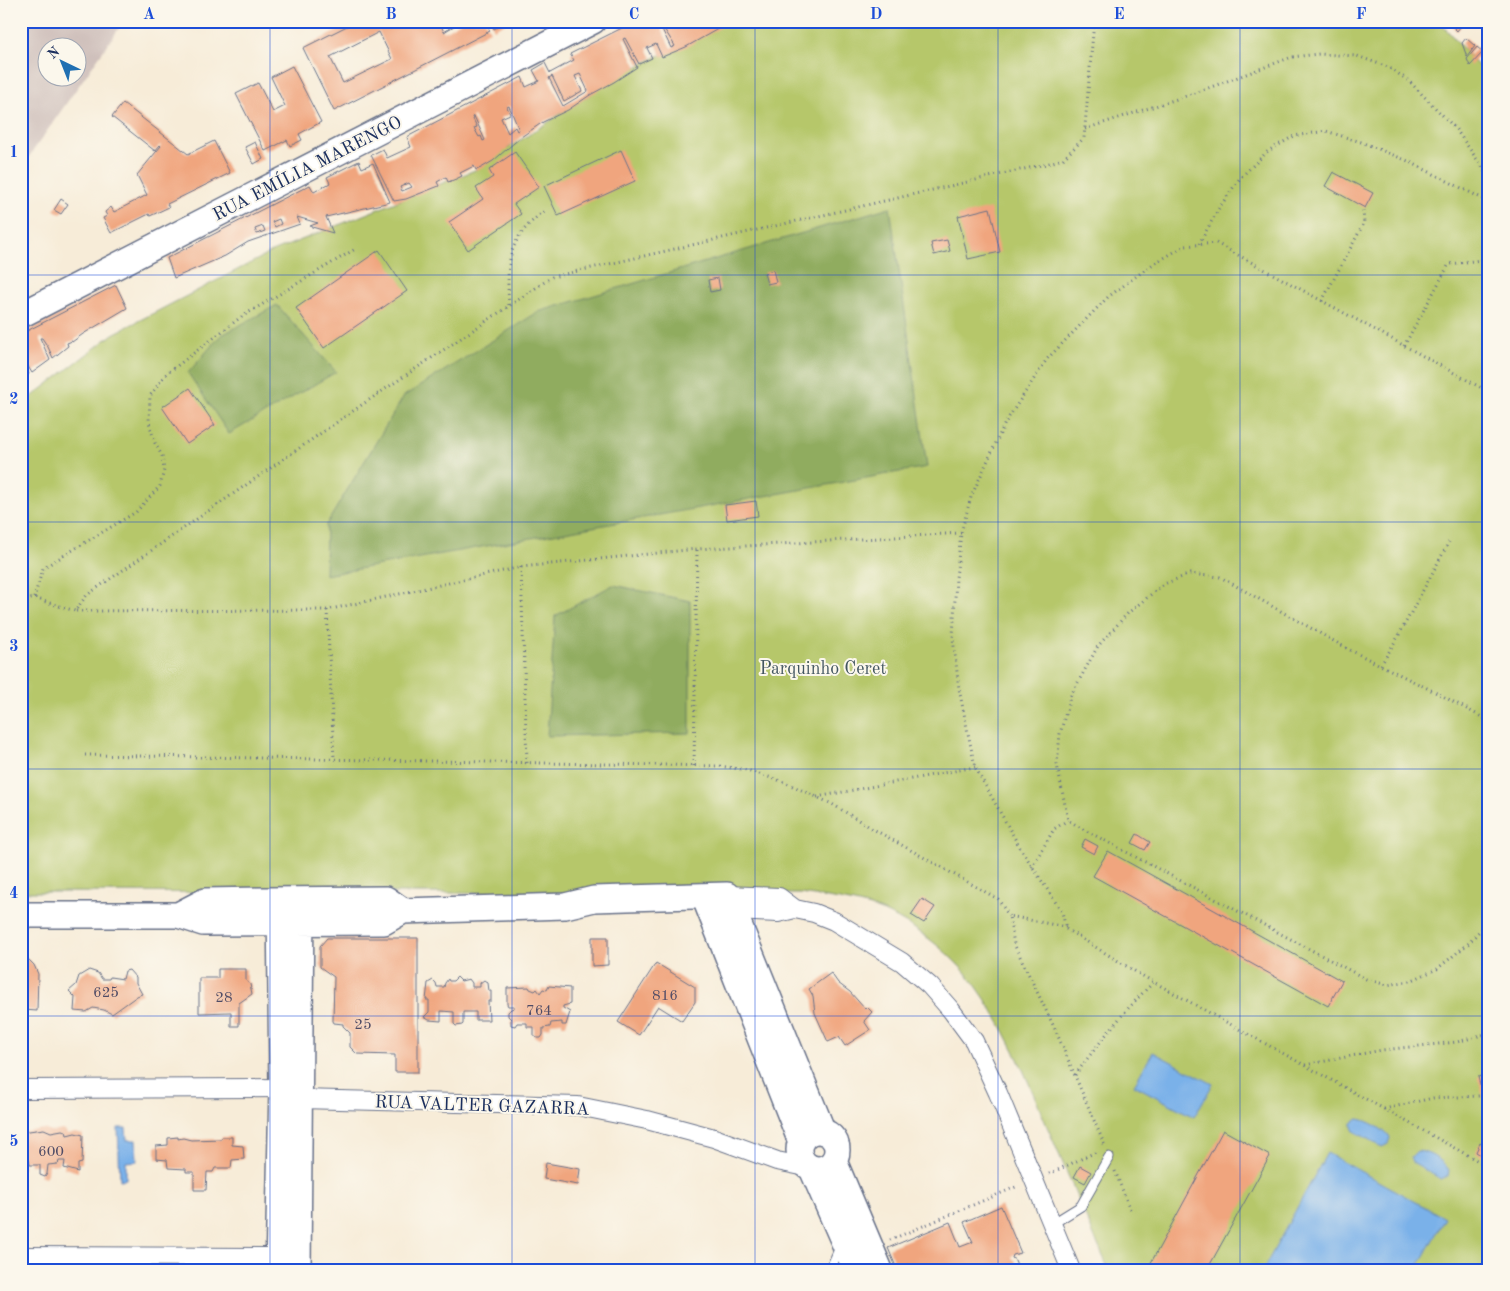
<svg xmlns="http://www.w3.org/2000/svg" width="1510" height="1291" font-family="'Old Standard TT',serif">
  <rect width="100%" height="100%" fill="#fbf7ec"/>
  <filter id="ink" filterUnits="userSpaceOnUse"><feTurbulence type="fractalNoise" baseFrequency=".02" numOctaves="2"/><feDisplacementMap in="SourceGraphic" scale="10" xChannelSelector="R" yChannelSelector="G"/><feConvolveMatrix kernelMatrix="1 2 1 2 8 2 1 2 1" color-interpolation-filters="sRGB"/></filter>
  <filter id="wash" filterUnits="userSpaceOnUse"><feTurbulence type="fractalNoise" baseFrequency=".0096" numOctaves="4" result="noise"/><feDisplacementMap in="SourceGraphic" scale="20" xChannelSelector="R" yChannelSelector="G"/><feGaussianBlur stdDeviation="1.12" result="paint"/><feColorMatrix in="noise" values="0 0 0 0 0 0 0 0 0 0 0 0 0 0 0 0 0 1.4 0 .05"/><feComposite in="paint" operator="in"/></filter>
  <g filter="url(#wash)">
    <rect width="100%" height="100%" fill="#f7ecd8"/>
    <!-- industrial -->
    <path fill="#cfc0bb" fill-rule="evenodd" d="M21 21H124L21 168ZM48 48H78V78H48Z"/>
    <!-- green -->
    <path fill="#b6c76a" stroke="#687b64" d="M729 21H1439L1489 78V1270H1109C1087 1221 1067 1172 1046 1124 1027 1077 1004 1023 974 983 951 953 913 923 879 910 854 901 827 898 801 894L21 892V405L113 334 274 251 475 170 620 75Z"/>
    <!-- forest -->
    <path fill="#90ac5e" stroke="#566e5e" d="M890 207 927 467 325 575 326 525 404 396 538 312Z
      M277 305 336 372 229 434 188 373 220 336Z
      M613 585 690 601V733L547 736 555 616Z"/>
    <!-- water -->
    <path fill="#7ab1e9" stroke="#4a70a4" d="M1153 1052 1213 1084 1194 1117 1134 1085Z
      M1358 1119C1368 1120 1385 1130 1390 1138L1388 1144 1382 1147 1354 1131 1352 1127V1123Z
      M118 1128H126L127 1140H136L137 1161 126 1162V1179L120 1180Z
      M1417 1151C1427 1151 1444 1161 1449 1170L1448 1176 1441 1179 1414 1164 1411 1157Z
      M1327 1153 1445 1218 1416 1270H1263Z"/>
    <g id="blocks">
      <!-- building -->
      <path fill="#f0a57e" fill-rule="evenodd" d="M357 21H439L444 32 462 21H485L490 31 334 111 303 48ZM379 32 392 59 343 83 330 57Z
        M490 21H509L494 29Z
        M636 21H658L671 48 675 46 659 21H732L686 47 662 57 656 44 647 48 652 58 639 64 625 38 623 39 637 67 614 82 590 95 568 110 543 122 521 137 493 161 481 168 476 170 474 166 460 173 462 176 456 179 448 182 446 177 437 182 439 186 406 199 394 201 371 155 383 149 387 158 411 147 407 137 522 77 526 87 539 81 533 70 545 63 550 73 574 60 570 54ZM580 74 588 91 563 106 549 78 552 76 564 101 582 91 575 76ZM509 106 519 130 517 131 515 127 508 133 501 118 510 114 507 107ZM474 116 485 140 483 141 481 136 479 137 474 128 477 127 472 117ZM409 183 412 187 402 191 400 187Z
        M1447 21H1465L1457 31Z
        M1466 38 1475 46 1467 57 1462 43Z
        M1477 47 1483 52 1470 66 1467 59Z
        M292 66 321 122 299 134 302 140 290 146 287 140 265 151 236 94 258 83 273 112 285 106 271 77Z
        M123 103 188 154 214 141 230 173 167 204 169 207 150 216 149 214 111 233 103 218 107 216 105 212 111 207 114 212 147 195 137 175 161 146 160 145 155 151 112 117Z
        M255 142 263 159 254 164 245 147Z
        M621 150 635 181 558 216 544 186Z
        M515 152 539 187 514 204 521 214 468 250 449 222 483 199 476 188 493 177 489 170Z
        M359 161 362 168 373 163 390 202 326 217 333 233 312 227 310 226 318 223 297 217 300 224 248 242 225 256 174 278 167 258 310 185 314 192 330 183 327 177ZM279 219 281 224 275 227 272 222ZM263 226 265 231 257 234 255 229Z
        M1333 172 1373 193 1365 208 1325 186Z
        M61 199 68 204 61 214 54 210Z
        M990 208 1000 252 968 259 958 216Z
        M947 240 950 251 934 255 931 243Z
        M379 250 407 291 324 348 296 308Z
        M773 270 776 282 767 284 764 273Z
        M718 278 720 290 710 292 708 280Z
        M116 285 127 308 83 334 72 342V341L67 343 68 346 53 358 48 347 42 338H40L50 360 32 373 21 355V334Z
        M21 360 29 374 21 381Z
        M190 388 215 425 187 444 162 407Z
        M756 501 758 516 727 520 725 505Z
        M1137 834 1150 842 1145 850 1132 843Z
        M1085 839 1098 846 1094 854 1081 847Z
        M1108 851 1342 981 1328 1006 1093 876Z
        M922 899 935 907 924 923 911 915Z
        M592 937H608V965L592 966Z
        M327 938H418V1072H395V1055L357 1054 350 1047V1033L343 1026V1024L334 1023 333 1021 334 977 320 967V946Z
        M21 958 28 959 34 965 38 974 37 1011 24 1010 25 995H21Z
        M656 963 695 987V1002L682 1021 658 1006 639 1035 618 1022Z
        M218 969H246V981L250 984 252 994 239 1003V1026H231V1012L199 1013V978H218Z
        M89 970 98 973 102 979H109L110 977 123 979 125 971 129 970 136 978V983L142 994 137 996 112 1014 104 1010 93 1008 86 1012 74 1011 75 997 69 991 76 985 79 976Z
        M831 973 838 983 850 992 865 1009 867 1007 872 1012 864 1021 870 1030 845 1046 839 1037 828 1042 815 1013 813 996 809 989Z
        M457 977 461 981 469 979 472 983V987H480V983L484 980 488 983 489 991H491V1001H488L489 1020H476V1012H463V1024L462 1025 456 1026 454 1024V1012L441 1011V1021L429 1020 424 1017 429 1012V1000H426L428 983 433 980 436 983 437 987H444L445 983 448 979 449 981H453Z
        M549 986 570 988V1004L563 1006V1008L570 1012 566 1025H562V1022L551 1023 550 1027 543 1028V1035L541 1038H537L534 1036V1027H527V1023H517L515 1026 511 1025V1019L508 1016V1012L511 1009 514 1008V1006H508L507 1004V988L529 987 530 989 535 991 537 989 540 993 543 989 547 990Z
        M1489 1074V1115H1488L1478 1077Z
        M44 1129 51 1132 62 1130 66 1131 67 1135 75 1133 83 1135 82 1163 78 1164V1172L64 1168 65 1161H59L58 1164 48 1165 47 1174 45 1177 40 1175V1165H30L29 1160 23 1162V1169H21V1132Z
        M1223 1130 1270 1156 1207 1270H1147Z
        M178 1137V1139L183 1138 191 1140 221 1139 222 1137H232V1145L243 1146 244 1159 232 1160 231 1168H215L213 1172H207L206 1190H194V1172H186V1169L168 1168 167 1160 156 1159V1146L168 1145V1138Z
        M1480 1143 1489 1148 1484 1157 1476 1152Z
        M546 1163 580 1169 578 1185 544 1179Z
        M1080 1166 1091 1172 1085 1183 1074 1177Z
        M1001 1206 1021 1253 1013 1255 1012 1258 1015 1260 1019 1270H911L909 1264 897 1269 888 1248 950 1222 960 1247 973 1242 964 1222Z"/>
    </g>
  </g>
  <g filter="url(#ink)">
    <use href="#blocks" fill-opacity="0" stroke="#687189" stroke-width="1"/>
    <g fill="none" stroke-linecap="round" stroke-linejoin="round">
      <!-- lane casing -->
      <g stroke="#687189" stroke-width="11">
        <path id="lane" d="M1052 1224 1081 1206 1109 1157
          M830 1270 840 1247"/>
      </g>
      <!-- street casing -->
      <g stroke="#687189" stroke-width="20">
        <path id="street" d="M727 895 779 897 795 909 814 913 834 921 902 962 930 986 951 1010 974 1041 998 1093 1071 1270
          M735 911 778 913 795 909
          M21 1089 282 1088
          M300 1099 578 1106 647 1120 714 1138 777 1161 811 1168
          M21 1256 278 1257"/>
      </g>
      <!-- secondary casing -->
      <g stroke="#687189" stroke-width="28">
        <path id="secondary" d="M21 315 593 21
          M704 896 801 1142
          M21 915H178L203 923 384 922 403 911 565 906 594 899 727 895 823 1132
          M178 915 205 901 267 900 386 899 403 911
          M799 1150a19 19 0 1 1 38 0a19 19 0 1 1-38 0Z
          M834 1161 880 1270
          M812 1169 856 1270
          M278 1270 282 1088 280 900
          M298 1270 301 900"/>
      </g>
      <!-- path -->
      <path stroke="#687189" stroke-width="3" stroke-dasharray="1 4" stroke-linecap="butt" d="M1085 129 1192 94 1292 57 1319 54 1357 56 1388 67 1409 81 1455 128 1483 168 1489 180
        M1199 244 1219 208 1240 178 1268 151 1294 136 1326 131 1361 142 1408 161 1489 202
        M1322 301 1364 223 1363 210
        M509 305C506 262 508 237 545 211
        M1404 346 1448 266 1451 264 1488 259 1489 254
        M1489 392 1216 243 1185 246 1153 264 1108 297 1047 359 1005 423 971 497 961 533 956 578 953 638 959 689 975 767 1019 846 1062 912 1066 929 1141 975 1489 1167
        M961 533 697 549 521 567 327 610 75 611 87 595 366 402 552 277 1046 164 1063 159 1084 138 1094 21
        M521 567 527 763
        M34 598 43 568 136 512 160 486 164 470 162 456 155 443 149 422 150 396 165 375 241 317 357 248
        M21 602 34 598 75 611
        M327 610 334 759
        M1381 665 1399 635 1449 542
        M1489 721 1439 694 1348 649 1220 577 1190 574 1164 584 1128 613 1098 646 1070 697 1060 734 1057 765 1068 820 1081 828 1366 979 1387 985 1410 981 1437 969 1469 943 1489 920
        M85 755 719 766 747 770 784 782 832 804 873 829 998 899 1009 916
        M694 766 697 549
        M817 797 975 767
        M1032 867 1054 829 1068 820
        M1066 927 1009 916 1014 944 1055 1029 1105 1146
        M1305 1065 1382 1050 1457 1042 1489 1033
        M1075 1075C1100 1042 1124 1010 1154 982
        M1384 1109 1433 1098 1479 1096
        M1115 1171 1131 1212
        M1049 1174 1098 1151
        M890 1240 1018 1186
        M1485 1270 1489 1263"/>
      <!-- lane -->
      <use href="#lane" stroke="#fff" stroke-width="9"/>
      <!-- street -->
      <use href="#street" stroke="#fff" stroke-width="18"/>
      <!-- secondary -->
      <use href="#secondary" stroke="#fff" stroke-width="25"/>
    </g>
  </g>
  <!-- grid -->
  <path fill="none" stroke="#1d4ed8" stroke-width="1" stroke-opacity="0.55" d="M270 21V1270M512 21V1270M755 21V1270M998 21V1270M1240 21V1270M21 275H1489M21 522H1489M21 769H1489M21 1016H1489"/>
  <g text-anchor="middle" stroke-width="4" stroke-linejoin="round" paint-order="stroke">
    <!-- number labels -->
    <g font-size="15" fill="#504c66">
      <text x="106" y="997">625</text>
      <text x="665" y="1000">816</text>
      <text x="224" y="1002">28</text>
      <text x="539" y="1015">764</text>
      <text x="363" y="1029">25</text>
      <text x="51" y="1156">600</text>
    </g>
    <!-- street labels -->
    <g font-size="18" fill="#1b2f5e" stroke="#fbf7ec">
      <text transform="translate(307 168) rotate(-27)" y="6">RUA EMÍLIA MARENGO</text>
      <text transform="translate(482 1105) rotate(2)" y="6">RUA VALTER GAZARRA</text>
    </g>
    <!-- park labels -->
    <g font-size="18" fill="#425561" stroke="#fbf7ec">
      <text x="823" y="674">Parquinho Ceret</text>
    </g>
  </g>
  <!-- margin -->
  <rect width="1510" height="1291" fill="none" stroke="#fbf7ec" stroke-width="55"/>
  <!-- north arrow -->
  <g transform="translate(62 62) rotate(317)"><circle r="24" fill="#fbf7ec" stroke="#a1a7b3"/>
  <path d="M0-4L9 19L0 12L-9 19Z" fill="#1f6fb2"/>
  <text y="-8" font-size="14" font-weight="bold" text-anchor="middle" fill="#1b2f5e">N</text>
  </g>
  <rect x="28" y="28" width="1454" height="1236" fill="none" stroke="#1d4ed8" stroke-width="2"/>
  <g font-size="16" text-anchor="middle" font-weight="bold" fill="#1d4ed8">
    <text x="149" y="19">A</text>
    <text x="391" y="19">B</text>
    <text x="634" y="19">C</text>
    <text x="876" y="19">D</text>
    <text x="1119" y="19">E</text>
    <text x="1361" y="19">F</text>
    <text x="14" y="157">1</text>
    <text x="14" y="404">2</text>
    <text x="14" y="651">3</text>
    <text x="14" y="898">4</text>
    <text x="14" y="1146">5</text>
  </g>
</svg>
